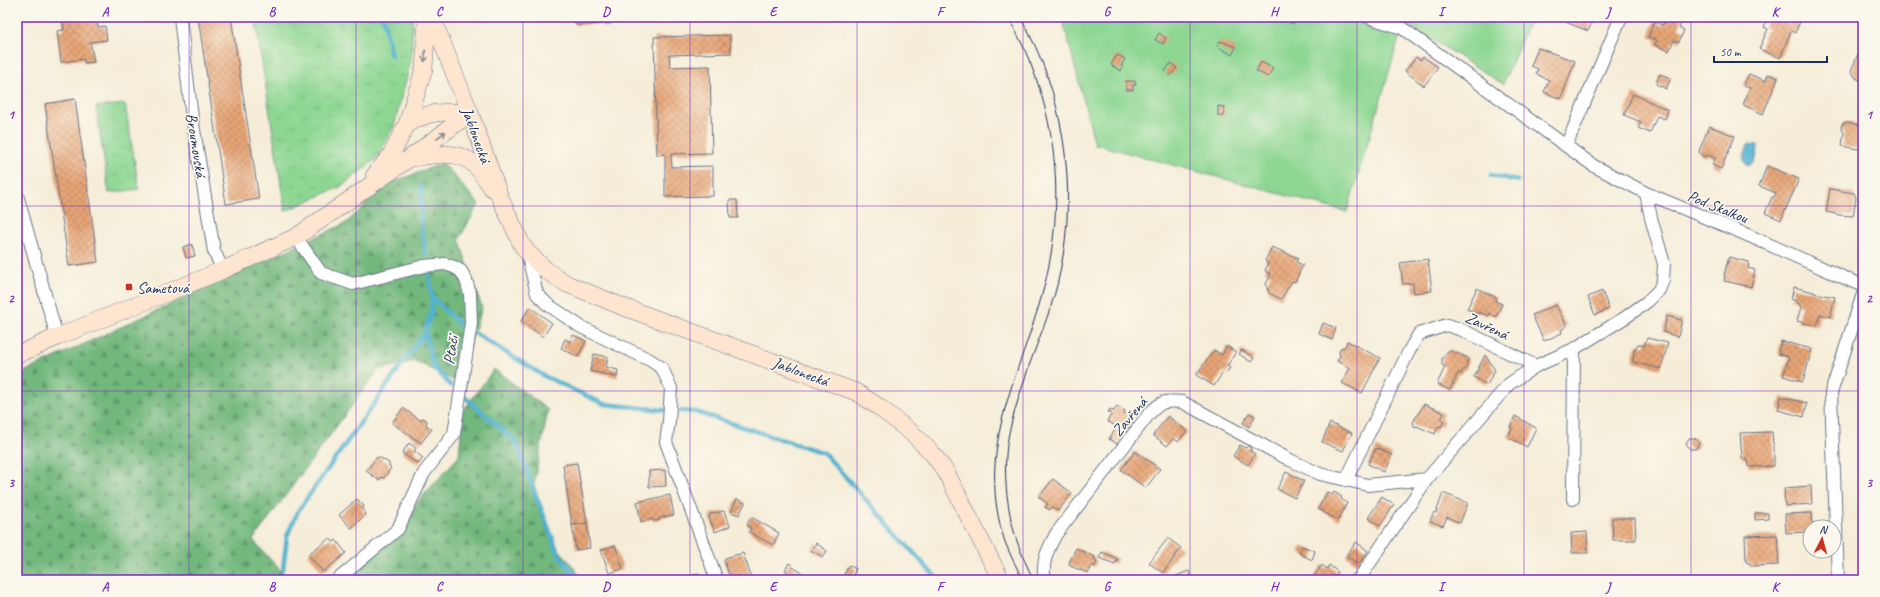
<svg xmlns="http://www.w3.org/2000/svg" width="1880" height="597" font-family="Caveat,sans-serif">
  <defs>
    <pattern id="grass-tufts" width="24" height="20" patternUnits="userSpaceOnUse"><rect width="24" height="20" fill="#8ed793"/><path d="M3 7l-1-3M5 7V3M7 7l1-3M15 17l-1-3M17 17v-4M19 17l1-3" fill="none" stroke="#7ab981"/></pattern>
    <pattern id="forest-firs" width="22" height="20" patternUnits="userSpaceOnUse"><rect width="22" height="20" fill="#72b87d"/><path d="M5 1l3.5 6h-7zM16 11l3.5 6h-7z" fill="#5d966a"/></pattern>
    <pattern id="park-crowns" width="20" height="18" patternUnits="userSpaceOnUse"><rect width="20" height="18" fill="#8ed793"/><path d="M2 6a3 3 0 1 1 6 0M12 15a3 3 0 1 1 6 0" fill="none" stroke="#7ab981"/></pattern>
    <pattern id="building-cross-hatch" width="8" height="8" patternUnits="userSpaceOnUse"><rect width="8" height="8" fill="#e8a576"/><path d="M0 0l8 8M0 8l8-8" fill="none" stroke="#bb8764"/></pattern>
  </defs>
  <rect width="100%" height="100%" fill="#fbf7ec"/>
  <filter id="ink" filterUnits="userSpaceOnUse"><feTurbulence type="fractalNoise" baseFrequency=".025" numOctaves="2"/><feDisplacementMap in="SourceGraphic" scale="8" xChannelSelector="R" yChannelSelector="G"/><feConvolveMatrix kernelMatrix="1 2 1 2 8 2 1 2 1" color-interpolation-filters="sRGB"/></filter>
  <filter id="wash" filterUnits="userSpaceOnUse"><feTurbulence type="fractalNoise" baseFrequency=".012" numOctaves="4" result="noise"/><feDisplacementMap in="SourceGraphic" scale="16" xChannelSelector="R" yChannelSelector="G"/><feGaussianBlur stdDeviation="0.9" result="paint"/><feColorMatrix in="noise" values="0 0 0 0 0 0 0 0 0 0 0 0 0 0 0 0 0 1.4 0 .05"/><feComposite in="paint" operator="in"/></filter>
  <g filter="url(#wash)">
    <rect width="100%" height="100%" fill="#f5edd8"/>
    <!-- grass -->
    <path fill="url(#grass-tufts)" stroke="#548378" d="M255 17H413L411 61 394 126 375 160 340 187 285 211Z"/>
    <!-- forest -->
    <path fill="url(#forest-firs)" stroke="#46746e" d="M443 163 479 204 459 239 482 308 457 382 415 361 378 370 253 540 289 580H17V375L346 223 388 184Z
      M494 369 548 410 534 484 549 538 569 561 583 580H347L459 456 463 411Z"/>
    <!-- park -->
    <path fill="url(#park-crowns)" stroke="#548378" d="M125 104 139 189 109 193 96 107Z"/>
    <!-- garden -->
    <path fill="#8ed793" stroke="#548378" d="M1062 17H1390L1404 22 1406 17H1531L1503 84 1404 22 1347 212 1095 144Z"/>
    <!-- water -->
    <path fill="#51b2d0" stroke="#367097" d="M1748 144 1758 145C1758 153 1756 163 1748 166L1743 159Z"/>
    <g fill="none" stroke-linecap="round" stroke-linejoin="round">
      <!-- stream -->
      <path stroke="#51b2d0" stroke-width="4.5" d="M383 17 391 55
        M1491 175 1518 181
        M421 187V224L426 255
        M428 270 432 297 462 327
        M432 297 431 313 425 332 433 366 451 386
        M476 334 544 376 604 404 665 410
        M465 397 515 441 559 555 579 580
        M681 411 696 412 824 453 938 580
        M283 569 287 536 298 511 425 332"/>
    </g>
    <g id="blocks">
      <!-- building -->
      <path fill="url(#building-cross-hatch)" d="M62 17H97L98 27 105 26 107 40 90 42 94 62 84 63V59L61 62 57 31 64 30Z
        M198 17H231L259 199 226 204Z
        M575 17H611V24L575 25Z
        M1286 17 1295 20 1293 24 1285 20Z
        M1559 17H1594L1588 31 1558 19Z
        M1667 17H1683L1679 28 1684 30 1679 42 1674 40 1669 51 1655 45 1657 40 1648 37 1654 22 1663 25Z
        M1768 17 1777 19 1778 17H1802L1795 33 1791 31 1780 58 1759 49 1768 29 1764 27Z
        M1159 33 1166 38 1163 44 1155 40Z
        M730 35 731 53 669 55 670 67 710 66 712 153 671 154 672 167 713 166V196L665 197V154L657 155 654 37Z
        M1220 41 1236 47 1232 55 1217 46Z
        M1538 48 1575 61 1561 99 1544 92 1549 80 1536 74 1538 69 1531 66Z
        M1863 52V78L1860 80 1856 78 1851 71 1858 54Z
        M1117 55 1125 59 1121 66 1123 67 1121 71 1111 65Z
        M1416 57 1421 60 1423 57 1438 67 1424 86 1405 71Z
        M1261 62 1273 68 1268 77 1256 71Z
        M1171 63 1177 68 1170 76 1165 71Z
        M1660 74 1671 78 1666 89 1656 84Z
        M1749 74 1766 81 1768 74 1778 78 1763 114 1743 105 1750 88 1743 86Z
        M1126 81H1135L1136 85H1133V90H1126Z
        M1633 94 1668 110 1665 119 1657 116 1650 133 1638 128 1641 122 1624 115Z
        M75 99 98 262 69 266 45 104Z
        M1218 106 1225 107 1224 116H1218Z
        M1846 122 1863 126V150L1842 146 1844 132 1841 129 1842 124Z
        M1709 126 1735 136 1721 169 1712 165 1715 158 1708 155 1705 157 1701 155 1699 151Z
        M1767 166 1799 179 1781 220 1765 213 1772 197H1774L1776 193 1759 186Z
        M1830 189 1854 193 1856 198 1853 216 1838 215 1836 214 1826 212Z
        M729 200H737L738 218H730Z
        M192 244 195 256 186 258 183 247Z
        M1272 247 1298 258 1296 262 1303 265 1295 282 1292 281 1281 299 1269 293 1266 284 1271 274 1265 271 1268 263 1265 261Z
        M17 250H19L21 261H17Z
        M1729 257 1749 262 1748 268 1755 270 1751 287 1724 281 1725 276 1724 275Z
        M1428 259 1432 291 1414 293 1413 283 1403 284 1400 263Z
        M1794 287 1814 292V293L1835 297 1830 317 1820 314 1817 326 1797 321 1801 307 1797 301 1791 299Z
        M1477 288 1497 298 1495 301 1502 304 1496 317 1489 313 1488 316 1479 312 1478 314 1467 309Z
        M1602 291 1609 309 1595 315 1588 297Z
        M1556 305 1567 326 1561 330 1562 333 1544 341 1532 315Z
        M530 307 552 323 543 337 521 321Z
        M1667 316 1682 320 1678 337 1663 332Z
        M1323 323 1336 328 1332 340 1319 334Z
        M573 335 586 341 578 357 561 348 565 339 570 342Z
        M1647 338 1668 343 1661 369 1633 362 1634 351 1638 344 1644 346Z
        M1347 341 1380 358 1362 393 1342 383 1350 368 1337 361 1340 356 1339 352 1341 348 1345 347Z
        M1781 341 1812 349 1803 382 1783 376 1789 357 1778 354Z
        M1227 346 1236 352 1227 366 1230 368 1226 373 1223 372 1214 386 1196 375 1214 350 1222 355Z
        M1242 350 1254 358 1251 362 1239 354Z
        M1449 350 1468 358 1466 369 1463 370 1461 374 1458 373 1450 390 1437 384 1445 367 1442 365V358Z
        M594 354 608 357 606 367 618 370 617 377 590 371Z
        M1485 355 1495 370 1487 385 1474 377Z
        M1863 371V390L1858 388Z
        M1781 397 1807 403 1804 417 1778 410Z
        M1424 404 1444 413 1441 419 1444 421 1441 427 1438 426 1435 434 1419 427 1414 426 1413 422Z
        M1117 406 1125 411 1124 413 1132 418 1131 420 1134 422 1130 428 1127 427 1125 431 1127 432 1119 445 1109 439 1117 427 1107 421 1112 414 1108 412 1110 409 1114 411Z
        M403 408 420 420 423 418 427 421 426 425 432 429 421 443 392 423Z
        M1249 413 1255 416 1249 427 1243 423Z
        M1168 416 1187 431 1178 442 1174 438 1167 446 1153 435Z
        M1515 416 1536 428 1527 447 1508 437 1512 428 1510 427Z
        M1330 423 1352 433 1343 451 1322 442Z
        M1772 432 1773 444 1774 446V466L1749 467 1748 460 1742 458 1740 433Z
        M1689 438H1695L1699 443 1696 449H1690L1686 444Z
        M409 443 416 448 414 451 423 458 418 464 402 453Z
        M1240 445 1246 448 1248 446 1251 448 1250 451 1255 454 1248 465 1233 456Z
        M1376 448 1392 455 1384 472 1368 464Z
        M1135 451 1160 469 1146 488 1121 470Z
        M379 457 389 463V466L391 468 384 478 382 477 379 480 366 471 376 458Z
        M577 463 587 523 572 525 563 465Z
        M665 470 666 486 649 487V471Z
        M1286 472 1304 481 1295 498 1277 489Z
        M1053 479 1072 493 1058 511 1052 507 1050 510 1045 507 1048 504 1039 497Z
        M1811 486 1812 504 1785 506 1784 488Z
        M1327 492 1332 495 1334 492 1342 497 1341 499 1347 503 1338 520 1318 509Z
        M1443 493 1468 503 1460 523 1447 517 1443 526 1430 521 1434 512 1436 513Z
        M670 495 674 515 659 518 660 520 653 521 652 519 641 522 637 502Z
        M1382 497 1394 505 1380 526 1368 518Z
        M357 499 364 506 362 509 366 514 351 528 339 515Z
        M737 499 745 503 739 515 731 512Z
        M724 511 730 526 715 532 709 517 710 514Z
        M1755 513H1768V519L1755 520Z
        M1812 513 1813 527H1810V532L1786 533 1785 514Z
        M751 517 779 533 773 545 749 532 751 528 747 525Z
        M1612 518H1635L1636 540H1613Z
        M587 523 590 548 576 550 572 525Z
        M1587 532 1588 553H1572L1571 533Z
        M1777 535 1779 552 1778 565 1751 566V564L1746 562 1745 536Z
        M330 538 333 542 336 540 346 553 323 572 308 554Z
        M1168 538 1181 548 1163 573 1149 563Z
        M1356 542 1368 551 1358 564 1346 556Z
        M816 543 827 551 823 557 811 550Z
        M615 545 623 569 609 573 601 550Z
        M1302 546 1315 551 1312 560 1299 553Z
        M1076 548 1095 557 1094 559 1097 561 1095 567 1091 565 1088 573 1070 566 1069 563Z
        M1102 552 1118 559 1115 564 1099 558Z
        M743 553 752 579 731 580 724 561 725 558Z
        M789 563 792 565 791 566 804 574 801 580 785 579 784 576 788 572 785 570Z
        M849 565 856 569 850 580 843 577Z
        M1322 565 1327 569 1329 565 1338 572 1336 576 1341 580H1311Z
        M1189 571 1192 580H1166Z
        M699 573 702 580H692L691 576Z"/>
    </g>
  </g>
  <g filter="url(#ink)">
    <use href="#blocks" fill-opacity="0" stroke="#677289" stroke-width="1"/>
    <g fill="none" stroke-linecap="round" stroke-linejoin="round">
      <!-- street casing -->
      <g stroke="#677289" stroke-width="14">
        <path id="street" d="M180 17 192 118 214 251 223 270
          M1368 17 1402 28 1594 166 1646 193 1745 234 1863 286
          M1566 146 1621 17
          M17 195 57 337
          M296 237 321 273 353 284 424 266 445 264 454 267 461 271 466 280 470 294 471 323 454 434 424 473 398 529 337 580
          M527 252 537 294 547 304 581 327 650 360 662 368 671 388 669 421 666 442 717 580
          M1346 480 1409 351 1419 334 1447 325 1462 330 1536 366
          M1573 499 1574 349
          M1045 580C1041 562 1048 549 1056 534L1149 414C1162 400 1165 401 1182 402L1290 460 1320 474 1368 485 1427 479
          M1357 580 1361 576 1427 479 1509 384 1536 366 1574 349 1626 317 1648 301 1659 290 1663 280 1664 264 1651 218 1646 193
          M1838 580 1831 393 1863 294"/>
      </g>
      <!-- secondary casing -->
      <g stroke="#677289" stroke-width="18">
        <path id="secondary" d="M432 17 470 113 501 200 522 245 527 252 547 271 567 284 621 306 856 392 879 407 913 434 932 453 946 472 1001 580
          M407 124C430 111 444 111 470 113
          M413 158C431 155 453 150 470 161 479 167 486 180 492 188
          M374 176 391 155 407 124 424 69 427 17
          M17 355 57 337 223 270 296 237 410 158 470 113"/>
      </g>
      <!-- street -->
      <use href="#street" stroke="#fff" stroke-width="12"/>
      <!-- secondary -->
      <use href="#secondary" stroke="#fde5d0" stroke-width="17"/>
      <!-- tram -->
      <path stroke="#1b2f5e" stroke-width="1" d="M1008 17C1059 106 1069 207 1039 305 1014 387 976 454 1005 542 1010 555 1017 568 1023 580
        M1020 17C1064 91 1078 187 1060 272 1054 304 1040 335 1029 366 1022 388 1014 410 1009 433 1002 467 1006 508 1017 541 1021 554 1028 567 1033 580"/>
    </g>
    <!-- one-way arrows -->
    <defs><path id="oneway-shaft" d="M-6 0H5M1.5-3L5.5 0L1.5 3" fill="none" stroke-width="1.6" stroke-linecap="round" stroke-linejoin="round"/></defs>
    <g stroke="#8c8a97">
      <use href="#oneway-shaft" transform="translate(425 56) rotate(93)"/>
      <use href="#oneway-shaft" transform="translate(441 135) rotate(-37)"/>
    </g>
  </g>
  <!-- grid -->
  <path fill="none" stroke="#7b2cbf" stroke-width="1" stroke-opacity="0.55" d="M189 17V580M356 17V580M523 17V580M690 17V580M857 17V580M1023 17V580M1190 17V580M1357 17V580M1524 17V580M1691 17V580M17 206H1863M17 391H1863"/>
  <!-- markers -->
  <rect fill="#c8321e" stroke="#fbf7ec" stroke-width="1.5" x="125" y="283" width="8" height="8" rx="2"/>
  <g text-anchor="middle" stroke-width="3.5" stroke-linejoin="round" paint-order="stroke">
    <!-- street labels -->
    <g font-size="16" fill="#1b2f5e" stroke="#fbf7ec">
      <text transform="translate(477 135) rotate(70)" y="6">Jablonecká</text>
      <text transform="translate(197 145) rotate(81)" y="6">Broumovská</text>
      <text transform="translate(1718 206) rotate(22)" y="6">Pod Skalkou</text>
      <text transform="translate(1487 325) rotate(25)" y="6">Zavřená</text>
      <text transform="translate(450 350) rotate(-81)" y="6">Ptačí</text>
      <text transform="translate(801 371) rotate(20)" y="6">Jablonecká</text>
      <text transform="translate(1129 416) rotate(-50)" y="6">Zavřená</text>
    </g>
    <!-- poi labels -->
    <g font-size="16" fill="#1b2f5e" stroke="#fbf7ec" text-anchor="start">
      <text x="137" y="293">Sametová</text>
    </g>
  </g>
  <!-- margin -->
  <rect width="1880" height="597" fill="none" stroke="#fbf7ec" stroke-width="44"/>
  <!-- north arrow -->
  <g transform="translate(1822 539) rotate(6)"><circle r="19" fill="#fbf7ec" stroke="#a1a7b3"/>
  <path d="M0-3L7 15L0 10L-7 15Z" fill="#c8321e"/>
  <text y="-6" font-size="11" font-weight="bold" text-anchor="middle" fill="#1b2f5e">N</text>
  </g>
  <!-- scale -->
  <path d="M1714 56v6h113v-6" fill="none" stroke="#1b2f5e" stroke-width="2"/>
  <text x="1720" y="56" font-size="12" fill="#1b2f5e" stroke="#fbf7ec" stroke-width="3" paint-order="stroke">50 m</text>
  <rect x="22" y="22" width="1836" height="553" fill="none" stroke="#7b2cbf" stroke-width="1.5"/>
  <g font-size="13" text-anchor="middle" font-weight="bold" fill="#7b2cbf">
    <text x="105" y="16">A</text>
    <text x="272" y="16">B</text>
    <text x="439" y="16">C</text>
    <text x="606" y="16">D</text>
    <text x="773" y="16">E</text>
    <text x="940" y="16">F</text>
    <text x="1107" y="16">G</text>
    <text x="1274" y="16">H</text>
    <text x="1441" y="16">I</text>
    <text x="1608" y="16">J</text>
    <text x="1775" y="16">K</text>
    <text x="11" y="119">1</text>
    <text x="1869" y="119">1</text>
    <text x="11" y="303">2</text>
    <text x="1869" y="303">2</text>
    <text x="11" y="487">3</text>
    <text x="1869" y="487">3</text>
    <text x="105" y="591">A</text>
    <text x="272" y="591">B</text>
    <text x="439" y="591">C</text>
    <text x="606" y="591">D</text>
    <text x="773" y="591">E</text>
    <text x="940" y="591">F</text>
    <text x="1107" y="591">G</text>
    <text x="1274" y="591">H</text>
    <text x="1441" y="591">I</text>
    <text x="1608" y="591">J</text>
    <text x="1775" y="591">K</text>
  </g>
</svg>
